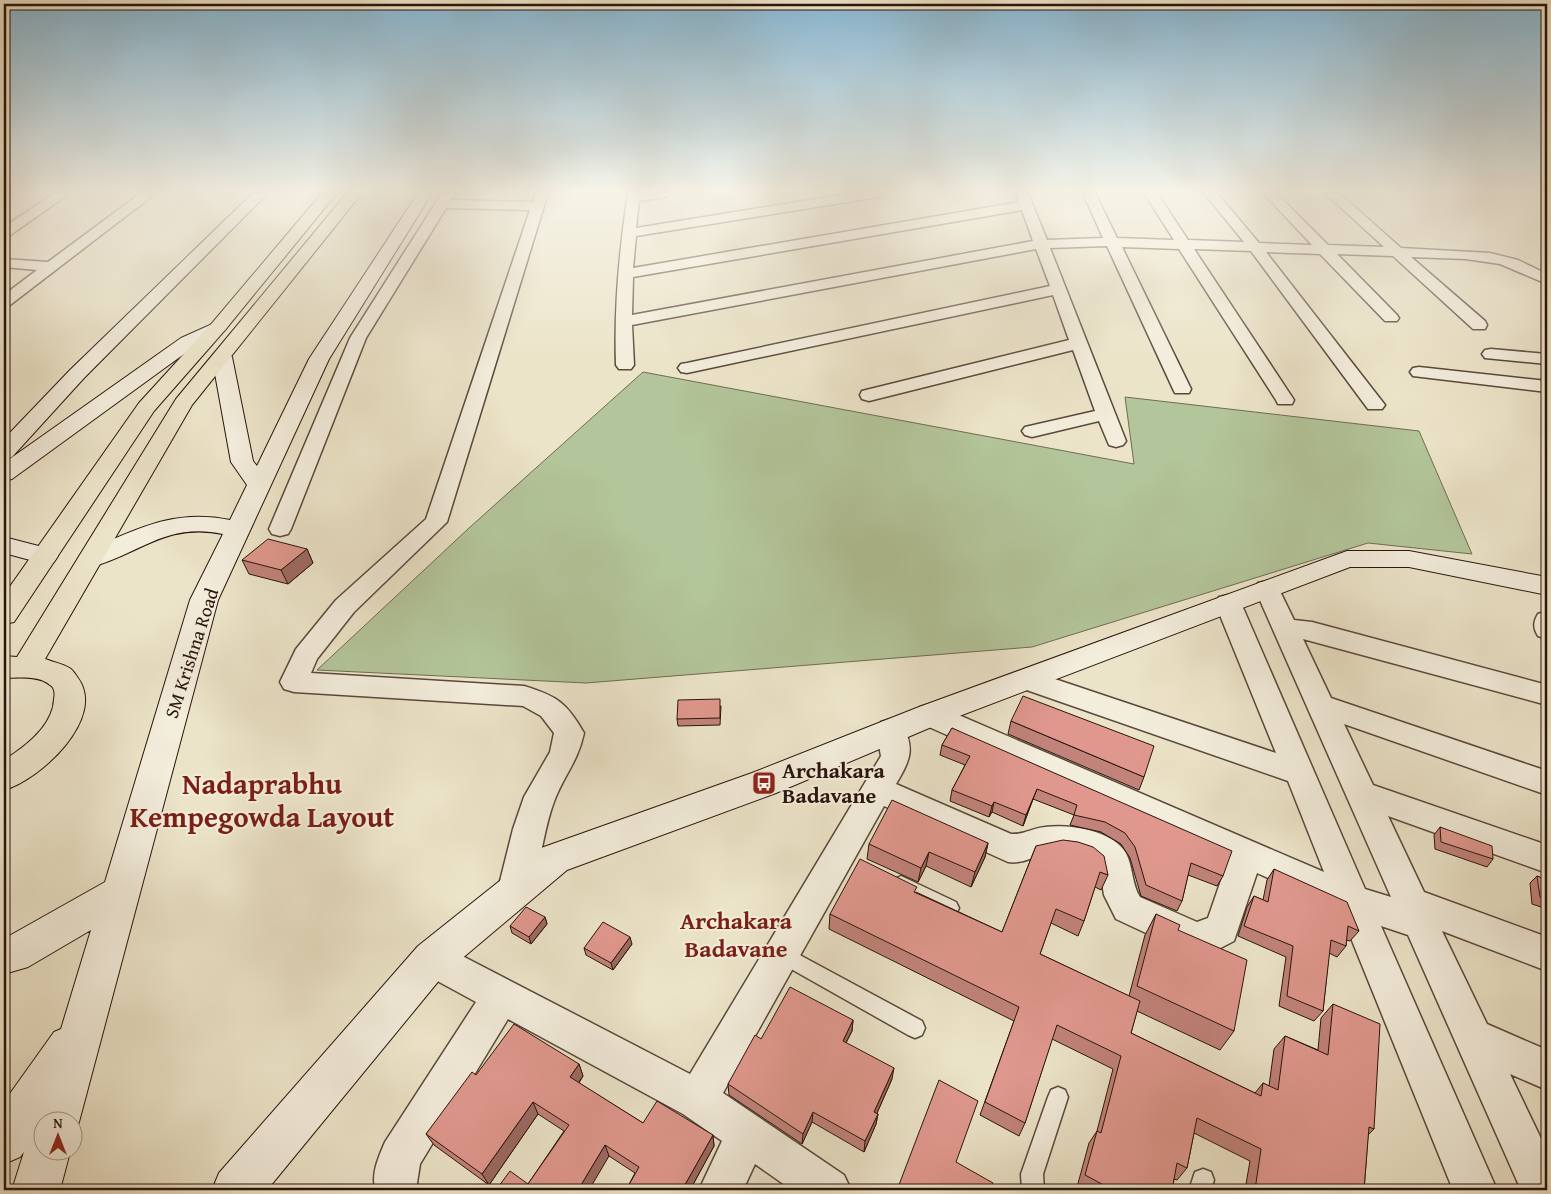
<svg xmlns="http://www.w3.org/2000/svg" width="1551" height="1194" font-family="'Gentium Book Plus',serif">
  <rect width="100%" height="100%" fill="#ece4c9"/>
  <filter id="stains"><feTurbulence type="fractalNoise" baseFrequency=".004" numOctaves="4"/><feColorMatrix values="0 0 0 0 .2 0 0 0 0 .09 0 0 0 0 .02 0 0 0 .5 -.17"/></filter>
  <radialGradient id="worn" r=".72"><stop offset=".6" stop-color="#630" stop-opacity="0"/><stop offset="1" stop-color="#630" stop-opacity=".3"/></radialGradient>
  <!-- green -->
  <path fill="#b3c59a" stroke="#6e6c53" d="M643 372 1134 464 1125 397 1419 431 1472 554 1368 543 1032 647 586 683 317 670 469 528Z"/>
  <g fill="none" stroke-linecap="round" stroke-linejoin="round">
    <!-- lane casing -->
    <g stroke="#5a483b" stroke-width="3">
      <path id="lane" d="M901 876 956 902 959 908 956 914 950 916 944 914 895 889 893 884 895 879Z
        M783 946 922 1021 925 1028 922 1035 915 1038 908 1035 777 961 774 955 777 949Z
        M1058 1087 1065 1090 1068 1097 1043 1174 1044 1190H1022L1021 1174 1048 1097 1051 1090Z
        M1203 1169 1211 1172 1214 1180 1211 1190H1189L1195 1172Z"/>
    </g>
    <!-- street casing -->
    <g stroke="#5a483b" stroke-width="3">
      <path id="street" d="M55 193H70L9 236 4 237V227Z
        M141 193H156L10 305 4 307V295L37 270 4 267V259L48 262Z
        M442 193H455L451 200 533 202 536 193H548L447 522 354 612 317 659 311 673 524 686C557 696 567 703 584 733 578 761 565 774 555 799 543 829 542 863 529 892L517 896 505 892 500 881 513 829 524 797 550 752 554 733 541 716 523 706 294 692 284 689 280 682 296 649 336 600 426 519 530 210 446 208 366 338 291 529 288 534 280 536 272 534 269 529 350 338Z
        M628 193H672L666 197 639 201 636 228 853 193H885L879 197 636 236 633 268 1019 202 1016 193H1028L1047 240 1103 238 1083 193H1095L1117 238 1174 240 1144 193H1157L1188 240 1244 242 1204 193H1217L1259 243 1312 245 1263 193H1276L1328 245 1384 247 1325 193H1339L1401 248 1490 253 1518 260 1547 274V284L1500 264 1466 259 1411 257 1485 321 1487 325 1485 329H1473L1393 256 1337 254 1397 315 1399 318 1397 321H1385L1320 254 1266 252 1385 405 1382 409H1368L1251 251 1194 249 1294 400 1292 404H1278L1276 400 1179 249 1122 247 1191 389 1189 393H1175L1173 389 1107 246 1050 248 1126 441 1123 445 1116 447 1109 445 1099 421 1032 437 1025 435 1022 431 1025 427 1095 411 1073 350 869 401 862 399 860 395 862 391 1069 340 1053 295 687 373 681 372 678 368 681 364 687 363 1050 286 1036 249 632 325 634 365 631 369H619L616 365C614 307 619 252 628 193ZM1022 210 1033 241 632 315 633 277Z
        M1491 349 1547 354V364L1485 358 1482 354 1485 350Z
        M1419 367 1547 381V392L1413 376 1410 372 1413 368Z
        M1267 581 1276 583 1294 620 1312 622 1547 685V705L1303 639 1331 698 1547 771V795L1344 724 1373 785 1547 845V873L1388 816 1424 892 1547 937V971L1442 931 1487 1024 1547 1050V1090L1510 1074 1547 1151V1190H1521L1408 935 1381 926 1497 1190H1453L1340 911 1257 873 1234 941 1205 956H1195L1116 919 1104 895 1100 870C1086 854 1062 851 1042 855 1030 858 1021 864 1008 862L884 806 723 1093 844 1175 851 1190H792L755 1164 743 1190H699L722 1141 683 1114 508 1019 420 1164 417 1183 420 1190H376C370 1176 379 1156 385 1142L476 1002 419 971 414 959 419 947 432 942 445 947 690 1074 881 756 876 730 881 722 891 719 901 722C916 749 910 760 896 784L1011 834C1023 835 1033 828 1045 827 1069 824 1112 830 1126 853 1133 867 1132 885 1140 897L1197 922 1208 918 1228 860 920 723 916 715 920 707 930 704 940 707 1324 872 1288 781 1018 687 1014 680 1018 673 1028 670 1276 753 1215 603 1219 597 1228 595 1237 597 1241 603 1365 889 1391 897 1255 589 1258 583Z
        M1547 611V639L1538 636C1533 628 1533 622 1538 614Z"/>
    </g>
    <!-- secondary casing -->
    <g stroke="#2a140c" stroke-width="2">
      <path id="secondary" d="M4 193H13L4 198Z
        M253 193H268L84 378 12 457 4 459V439L70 370Z
        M418 193H432L329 359 218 600 79 1122 72 1137V1122H42V1152H70L60 1190H12L24 1152 20 1157 4 1164V1102L54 1032 61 1029 91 930 28 967 4 974V936H9L105 882 190 600 223 534C166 522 140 554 91 567L82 565 78 559 82 553C133 531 172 508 230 520L247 485 231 462 212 357 215 353H229L232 357 253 461 257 466 309 359Z
        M219 321 225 322 228 326 225 330 195 346 12 479 4 481V463L181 338Z
        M4 537 54 550 58 556 54 562 45 564 4 553Z
        M1347 551H1409L1547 577V595L1409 567H1350L941 723 776 793 567 870 446 972 267 1190H212L219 1173 418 946 541 848 752 773 919 707Z"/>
    </g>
    <!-- highway casing -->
    <g stroke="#2a140c" stroke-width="2">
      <path id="highway" d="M322 193H337L225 330 154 411 14 622 4 624V595L139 403 213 322Z
        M347 193H362L192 405 45 659C53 662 64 664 71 669 73 671 76 675 78 678 107 718 40 780 4 790V760C25 747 53 726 54 699 55 694 55 688 50 685 39 675 17 678 4 678V656L17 657 176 399Z"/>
    </g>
    <!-- lane -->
    <use href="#lane" fill="#f3eddc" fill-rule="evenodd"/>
    <!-- street -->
    <use href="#street" fill="#f3eddc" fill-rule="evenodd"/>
    <!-- secondary -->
    <use href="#secondary" fill="#f3eddc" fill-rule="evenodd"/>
    <!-- highway -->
    <use href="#highway" fill="#ece4c9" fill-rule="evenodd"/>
  </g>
  <!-- wall -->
  <path fill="#c1837a" stroke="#2a140c" d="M307 549 313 563 288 584 249 574 242 560Z
    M721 706 720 725 678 726 677 719Z
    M1011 721 1144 777 1139 790 1008 734Z
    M952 728 1223 876 1217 886 1188 875 1182 901 1177 911 1141 896 1130 858 1121 844 1101 832 1070 825 1074 815 1033 799 1023 826 992 812 989 817 950 801 952 790 965 765 940 755 942 745Z
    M1440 827 1493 859 1487 867 1435 849 1434 835Z
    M988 843 985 857 971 887 926 866 918 882 867 859 869 844Z
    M1036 846 1108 875 1101 890 1095 887 1084 921 1078 936 1051 923 1040 954 1129 996 1145 935 1156 914 1178 930 1234 1031 1220 1050 1137 1011 1131 1033 1255 1093 1263 1083 1269 1086 1274 1049 1285 1036 1318 1050 1321 1018 1333 1004 1374 1129 1368 1135 1364 1190H1245L1250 1161 1194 1133 1187 1168 1177 1180 1174 1179 1172 1190H1084L1077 1187 1089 1143 1097 1131 1113 1069 1052 1039 1025 1123 1019 1136 980 1115 1014 1021 829 929 830 914 916 892 1002 932Z
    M1274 869 1359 931 1350 941 1346 940V946L1337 957 1329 953 1323 1011 1314 1021 1279 1006 1286 957 1238 936 1247 907 1254 896 1263 900 1267 880Z
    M1537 876 1547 880V909L1532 904 1530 883Z
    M545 917 547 924 531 944 512 933 510 926Z
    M632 944 613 970 586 955 584 948Z
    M853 1020 852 1031 846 1043 892 1079 877 1113 878 1114 876 1124 864 1152 812 1122 802 1144 729 1095 728 1084 761 1039Z
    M579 1064 583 1076 579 1083 643 1123 713 1135 714 1146 690 1190H626L635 1173 609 1156 528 1184 564 1131 538 1114 489 1185 434 1145 426 1134 476 1075Z"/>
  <!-- shaded-wall -->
  <path fill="#9d6a63" stroke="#2a140c" d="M307 549 313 563 288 584 281 570Z
    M1037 789 1033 799 1023 826 1026 815Z
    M994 802 992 812 989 817 992 806Z
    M988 843 985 857 971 887 975 872Z
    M929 852 926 866 918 882 921 868Z
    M545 917 547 924 531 944 529 937Z
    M630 937 632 944 613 970 611 963Z
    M853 1020 852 1031 841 1052 843 1041Z
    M579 1064 583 1076 574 1089 570 1077Z
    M894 1068 892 1079 873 1122 874 1112Z
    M533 1102 538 1114 489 1185 482 1174Z
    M813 1112 812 1122 802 1144 803 1134Z
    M878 1114 876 1124 864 1152 865 1141Z
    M713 1135 714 1146 690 1190H682Z
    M605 1145 609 1156 589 1190H578Z"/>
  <!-- building -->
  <path fill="#e0988e" stroke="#2a140c" d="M268 539 307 549 281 570 242 560Z
    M1023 696 1154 746 1144 777 1011 721Z
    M720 699V718L677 719 678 700Z
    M952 728 1232 851 1223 876 1191 863 1182 901 1146 885 1135 847 1125 833 1105 822 1074 815 1077 805 1037 789 1026 815 994 802 992 806 952 790 970 756 942 745Z
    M892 800 988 843 975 872 929 852 921 868 869 844Z
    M1440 827 1492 846 1493 859 1441 842Z
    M1063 840 1078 842 1093 847 1104 856 1108 875 1100 872 1084 921 1056 909 1040 954 1140 1001 1131 1033 1261 1096 1263 1083 1278 1090 1285 1036 1328 1055 1333 1004 1380 1024 1374 1129 1369 1127 1364 1190H1255L1261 1149 1197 1118 1187 1168 1177 1163 1172 1190H1113L1085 1175 1097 1131 1101 1133 1121 1056 1057 1025 1025 1123 985 1102 1019 1007 830 914 860 859 917 887 914 892 1002 932 1036 846Z
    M1274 869 1347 902 1359 931 1348 926 1346 946 1331 940 1323 1011 1287 996 1293 946 1244 926 1254 896 1268 902Z
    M1537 876 1547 880V900L1540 897Z
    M526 907 545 917 529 937 510 926Z
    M1156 914 1180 925 1178 930 1247 960 1234 1031 1137 986Z
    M603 922 630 937 611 963 584 948Z
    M790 987 853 1020 843 1041 894 1068 874 1112 878 1114 865 1141 813 1112 803 1134 728 1084 755 1035 761 1039Z
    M514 1024 579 1064 570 1077 643 1123 657 1101 713 1135 682 1190H626L639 1167 605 1145 578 1190H496L510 1171 528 1184 569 1125 533 1102 482 1174 426 1134 472 1072 476 1075Z
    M939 1080 978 1101 956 1162 993 1183 991 1190H897Z"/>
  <!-- sky -->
  <linearGradient id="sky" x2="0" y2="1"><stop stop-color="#88b8d4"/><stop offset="0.53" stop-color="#f6f3e7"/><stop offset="1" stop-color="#f6f3e7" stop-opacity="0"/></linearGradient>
  <rect width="1551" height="361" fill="url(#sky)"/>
  <!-- icons -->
  <defs>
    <g id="bus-square" transform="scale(1.25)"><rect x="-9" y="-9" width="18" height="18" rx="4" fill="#8f2418" stroke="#f3eddc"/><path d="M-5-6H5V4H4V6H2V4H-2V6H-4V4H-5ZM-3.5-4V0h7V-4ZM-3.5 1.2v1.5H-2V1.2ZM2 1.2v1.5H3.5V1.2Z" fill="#fff"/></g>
  </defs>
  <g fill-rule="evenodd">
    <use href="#bus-square" x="764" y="783"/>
  </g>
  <g text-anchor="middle" stroke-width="4" stroke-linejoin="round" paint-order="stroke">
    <!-- street labels -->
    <g font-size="19" fill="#2a140c" stroke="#f3eddc">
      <text transform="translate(191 653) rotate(-72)" y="7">SM Krishna Road</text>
    </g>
    <!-- near-poi labels -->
    <g font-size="22" font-weight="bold" fill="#2a140c" stroke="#f3eddc" text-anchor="start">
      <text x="782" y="778">Archakara<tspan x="782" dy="25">Badavane</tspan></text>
    </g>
    <!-- near-neighbourhood labels -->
    <g font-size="24" font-weight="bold" fill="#7a1f14" stroke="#f3eddc">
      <text x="736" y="929">Archakara<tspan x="736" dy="28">Badavane</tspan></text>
    </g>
    <!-- near-district labels -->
    <g font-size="29" font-weight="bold" fill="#7a1f14" stroke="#f3eddc">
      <text x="262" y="794">Nadaprabhu<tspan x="262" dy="33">Kempegowda Layout</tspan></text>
    </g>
  </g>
  <!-- margin -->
  <rect width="1551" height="1194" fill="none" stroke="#ece4c9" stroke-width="20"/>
  <rect x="5" y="5" width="1541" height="1184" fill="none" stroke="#2a140c" stroke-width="2.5"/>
  <rect x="10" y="10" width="1531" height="1174" fill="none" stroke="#2a140c"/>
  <!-- north arrow -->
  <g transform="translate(58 1136)"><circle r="24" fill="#f3eddc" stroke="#a39689"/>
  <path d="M0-4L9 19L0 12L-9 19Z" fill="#8f2418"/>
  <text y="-8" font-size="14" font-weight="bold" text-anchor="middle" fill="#2a140c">N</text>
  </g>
  <rect width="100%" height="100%" filter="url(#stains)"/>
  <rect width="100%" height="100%" fill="url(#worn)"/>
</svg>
